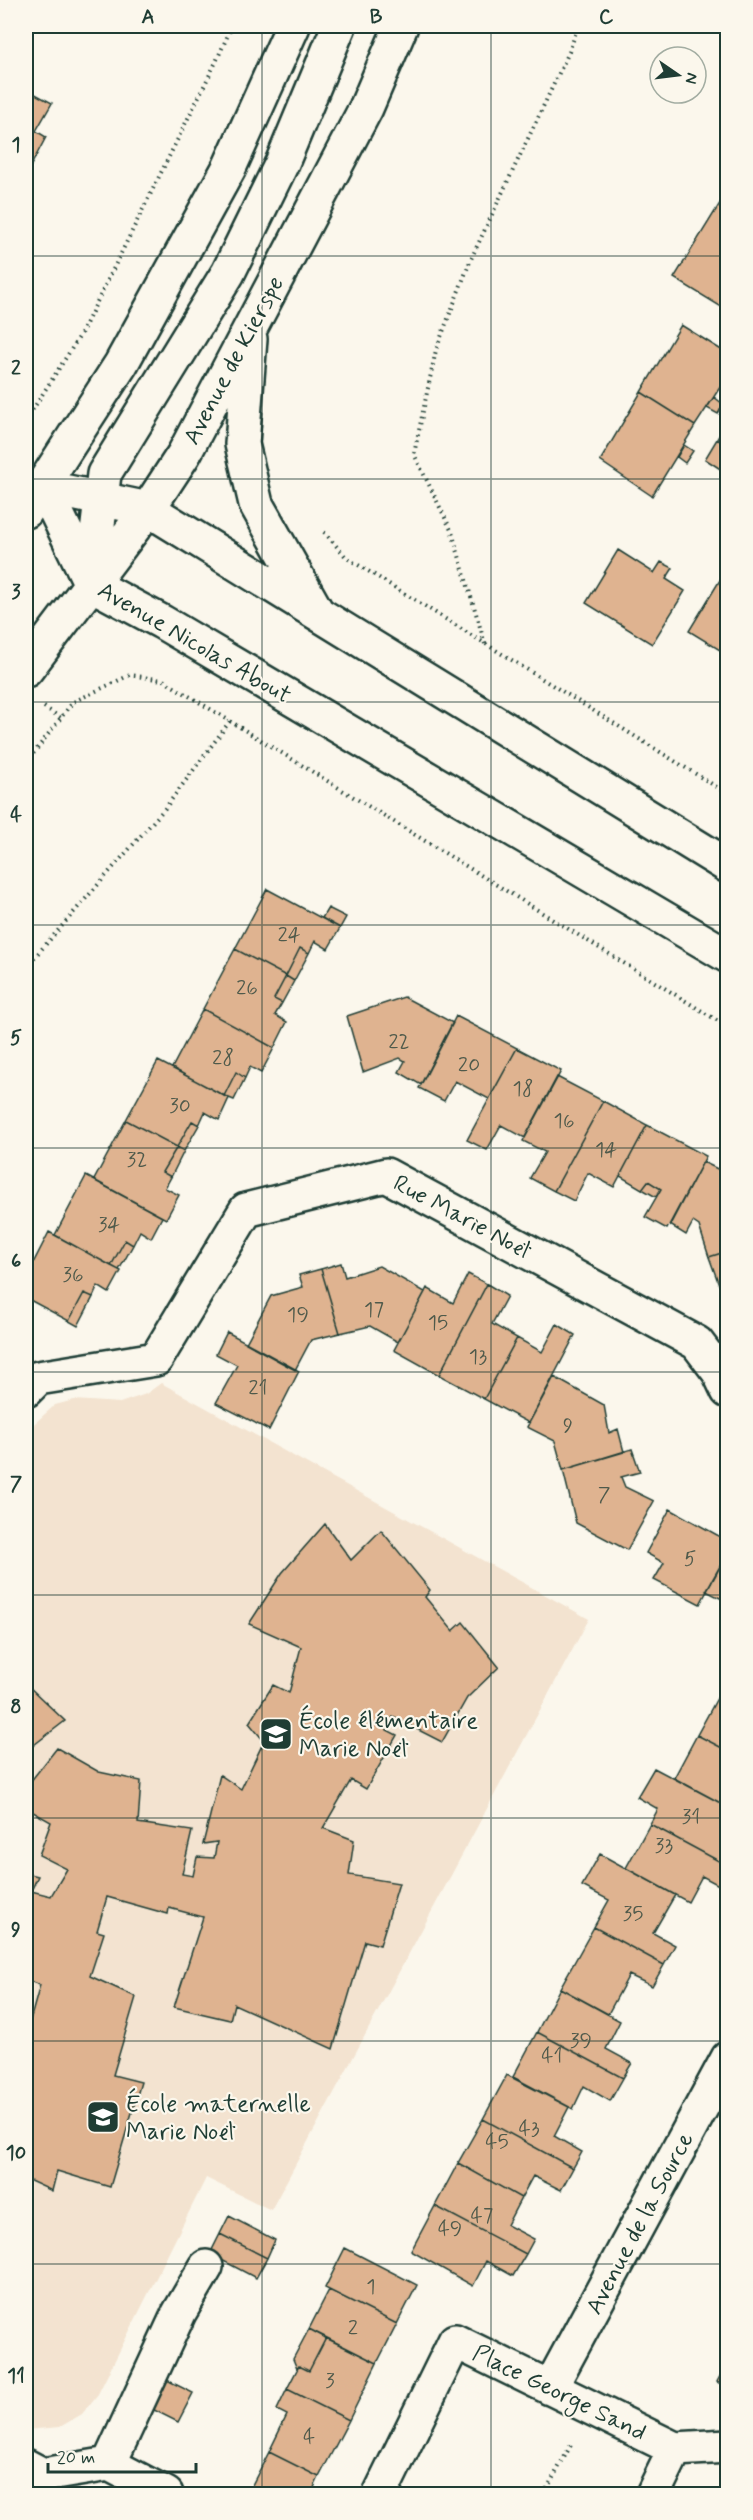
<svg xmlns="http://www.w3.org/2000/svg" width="753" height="2520" font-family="Mynerve,sans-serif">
  <rect width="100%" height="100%" fill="#fbf7ec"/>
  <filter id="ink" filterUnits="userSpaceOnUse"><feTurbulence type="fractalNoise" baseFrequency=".0167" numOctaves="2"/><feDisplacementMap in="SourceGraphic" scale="12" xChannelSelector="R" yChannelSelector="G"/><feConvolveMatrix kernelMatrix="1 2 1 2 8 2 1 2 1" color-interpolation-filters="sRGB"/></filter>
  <g filter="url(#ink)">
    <!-- built -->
    <path fill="#f3e3d0" d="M161 1383 589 1619 271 2210 206 2178 98 2394 82 2414 60 2427 26 2430V1431L55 1405 74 1400 120 1403 146 1394Z"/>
    <!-- building -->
    <path fill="#dfb390" stroke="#1f3d34" stroke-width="1.5" d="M26 89 52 103 36 131 46 137 26 175Z
      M722 200 728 204V311L674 278Z
      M681 325 728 354V375L695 426 641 392Z
      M641 392 695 426 652 496 600 461Z
      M714 397 723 404 718 414 707 408Z
      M728 420V446L717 439Z
      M717 439 728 446V474L705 459Z
      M684 445 693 451 685 463 677 457Z
      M618 550 654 573 661 562 673 568 666 579 685 591 652 644 586 603Z
      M723 575 728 578V655L689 631Z
      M267 889 340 928 328 949 315 941 309 953 300 948 286 976 235 949Z
      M328 908 346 917 340 928 322 918Z
      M300 948 309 953 294 981 286 976Z
      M235 949 286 976 274 999 282 1003 275 1015 287 1022 274 1048 203 1009Z
      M286 976 294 981 282 1003 274 999Z
      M404 997 453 1023 421 1085 399 1072 405 1061 400 1058 363 1072 347 1016Z
      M203 1009 274 1048 261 1073 250 1067 245 1078 236 1072 224 1096 172 1068Z
      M456 1016 517 1048 489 1099 455 1081 444 1101 419 1088Z
      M517 1048 561 1071 525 1138 501 1125 487 1150 467 1140Z
      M158 1061 229 1098 219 1120 205 1112 199 1125 192 1121 177 1147 126 1120Z
      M236 1072 245 1078 234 1100 224 1096Z
      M557 1077 603 1101 554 1191 530 1178 545 1152 523 1141Z
      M603 1101 647 1125 614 1187 588 1173 574 1201 554 1191Z
      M126 1120 177 1147 162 1172 171 1177 165 1188 179 1195 166 1219 94 1180Z
      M192 1121 199 1125 184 1151 177 1147Z
      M647 1125 706 1156 667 1229 645 1217 661 1189 648 1181 642 1189 620 1176Z
      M177 1147 184 1151 171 1177 162 1172Z
      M703 1162 728 1174V1251L709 1257 699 1226 693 1222 686 1235 670 1225Z
      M86 1176 162 1217 151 1238 140 1231 133 1245 125 1240 111 1266 55 1235Z
      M648 1181 661 1189 656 1197 642 1189Z
      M49 1232 121 1271 109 1293 98 1286 93 1297 84 1293 69 1321 26 1298V1277Z
      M125 1240 133 1245 119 1270 111 1266Z
      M728 1251V1309L709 1257Z
      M341 1263 345 1277 379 1266 425 1292 398 1342 370 1326 340 1333 321 1269Z
      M321 1269 340 1333 311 1340 295 1370 246 1343 271 1296 303 1287 299 1275Z
      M468 1274 487 1284 439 1375 394 1350 427 1288 453 1303Z
      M487 1284 507 1296 492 1324 517 1338 484 1399 439 1375Z
      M84 1293 93 1297 78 1326 69 1321Z
      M557 1324 575 1335 529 1423 484 1399 517 1338 542 1352Z
      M227 1332 299 1371 269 1430 216 1403 237 1365 216 1354Z
      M554 1377 604 1405 609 1433 618 1429 624 1452 563 1470 555 1441 527 1427Z
      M632 1449 640 1472 621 1477 625 1487 654 1501 627 1550 576 1523 563 1470Z
      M670 1509 728 1541V1552L700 1604 654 1580 664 1563 646 1553Z
      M325 1524 351 1560 381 1530 430 1590 425 1597 453 1631 463 1622 499 1667 467 1698 442 1742 393 1717 387 1730 397 1735 366 1789 351 1780 323 1828 354 1840 349 1875 399 1883 380 1945 365 1941 333 2049 234 2004 230 2020 174 2007 203 1917 169 1908 168 1914 107 1897 97 1931 104 1933 90 1976 136 1997 113 2075 141 2082 110 2187 57 2171 52 2191 26 2179V2035L40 1985 26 1980V1873L38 1876 31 1891 51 1896 67 1869 39 1855 51 1822 26 1808V1787L57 1748 99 1772 141 1781 138 1823 192 1831 182 1874 193 1876 197 1857 214 1858 217 1842 203 1844 220 1775 241 1789 264 1741 249 1723 273 1685 289 1693 301 1647 249 1624 282 1573Z
      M728 1552V1602L706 1591Z
      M26 1684 65 1721 26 1751Z
      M721 1691 728 1695V1751L697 1735Z
      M697 1735 728 1751V1807L674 1778Z
      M654 1768 728 1807V1830L723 1838 728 1841V1866L650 1824 658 1809 637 1797Z
      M650 1824 728 1866V1890L702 1876 688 1902 626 1868Z
      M600 1854 675 1895 653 1933 675 1945 664 1965 594 1927 609 1900 582 1886Z
      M594 1927 664 1965 652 1986 629 1975 608 2014 560 1988Z
      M560 1988 620 2021 606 2049 632 2063 623 2078 537 2032Z
      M537 2032 623 2078 610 2101 584 2086 573 2109 513 2077Z
      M507 2075 569 2107 554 2136 582 2152 573 2168 483 2119Z
      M483 2119 573 2168 561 2190 533 2176 521 2198 458 2163Z
      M458 2163 521 2198 507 2225 534 2239 526 2254 435 2206Z
      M435 2206 526 2254 513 2276 486 2261 473 2286 411 2251Z
      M229 2216 275 2240 267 2258 220 2234Z
      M220 2234 267 2258 256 2278 210 2254Z
      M345 2248 417 2285 397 2324 325 2288Z
      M329 2290 397 2324 377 2363 309 2329Z
      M309 2329 326 2338 309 2371 299 2366 297 2369 293 2359Z
      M326 2338 377 2363 349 2420 287 2389 299 2366 309 2371Z
      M728 2361V2388L717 2382Z
      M155 2374 193 2393 178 2422 140 2403Z
      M287 2389 349 2420 319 2477 269 2452 287 2415 277 2410Z
      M269 2452 319 2477 311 2494H261L250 2489Z"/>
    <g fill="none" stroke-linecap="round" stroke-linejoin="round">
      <!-- minor casing -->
      <g stroke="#1f3d34" stroke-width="38">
        <path id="minor" d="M26 1390 38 1378 156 1359 246 1210 386 1175 697 1343 719 1372 728 1391
          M550 2388 728 2058
          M675 2449 728 2446
          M109 2464 179 2313 206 2267
          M26 2466 43 2475 109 2464 166 2494
          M380 2494 455 2341 675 2449 653 2494"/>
      </g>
      <!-- major casing -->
      <g stroke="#1f3d34" stroke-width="38">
        <path id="major" d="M250 339 242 444 256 504 317 612
          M44 487 91 584 162 622 728 956
          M44 487 148 509 728 866
          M26 511 121 364 229 168 293 26
          M91 584 104 474 228 273 282 163 339 26
          M26 670 148 509 184 454 366 108 401 26"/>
      </g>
      <!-- path -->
      <path stroke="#1f3d34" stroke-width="4" stroke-dasharray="1.5 4.5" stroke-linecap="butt" d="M26 420 81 334 215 64 232 26
        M324 532 347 558 728 794
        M485 644 452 532 414 454 436 350 471 259 569 52 578 26
        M44 707 61 718
        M26 763 73 702 130 675 163 680 728 1027
        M26 967 166 807 230 721
        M544 2494 571 2445"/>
      <!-- minor -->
      <use href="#minor" stroke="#fbf7ec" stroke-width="33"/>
      <!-- major -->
      <use href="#major" stroke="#fbf7ec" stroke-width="33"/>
    </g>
  </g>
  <!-- grid -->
  <path fill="none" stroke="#1f3d34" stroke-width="1.5" stroke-opacity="0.55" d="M262 26V2494M491 26V2494M26 256H728M26 479H728M26 702H728M26 925H728M26 1148H728M26 1372H728M26 1595H728M26 1818H728M26 2041H728M26 2264H728"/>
  <!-- icons -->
  <defs>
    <g id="school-square" transform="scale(1.725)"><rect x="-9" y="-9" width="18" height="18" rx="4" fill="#1f3d34" stroke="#fbf7ec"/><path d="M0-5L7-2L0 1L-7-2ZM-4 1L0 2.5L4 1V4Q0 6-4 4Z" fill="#fff"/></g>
  </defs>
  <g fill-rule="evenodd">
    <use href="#school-square" x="276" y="1734"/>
    <use href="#school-square" x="103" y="2117"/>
  </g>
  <g text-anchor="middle" stroke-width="4.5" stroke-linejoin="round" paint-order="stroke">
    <!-- number labels -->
    <g font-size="21" fill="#4f5a4b">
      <text x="289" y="941">24</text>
      <text x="247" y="994">26</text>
      <text x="399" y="1048">22</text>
      <text x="223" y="1064">28</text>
      <text x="469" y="1071">20</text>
      <text x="523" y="1095">18</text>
      <text x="180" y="1112">30</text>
      <text x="564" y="1127">16</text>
      <text x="606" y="1156">14</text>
      <text x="137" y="1166">32</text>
      <text x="109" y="1231">34</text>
      <text x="73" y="1281">36</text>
      <text x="374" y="1316">17</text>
      <text x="298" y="1321">19</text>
      <text x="438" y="1329">15</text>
      <text x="478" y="1363">13</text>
      <text x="258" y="1394">21</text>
      <text x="568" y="1432">9</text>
      <text x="604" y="1501">7</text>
      <text x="690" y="1565">5</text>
      <text x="691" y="1823">31</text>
      <text x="664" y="1852">33</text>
      <text x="633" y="1920">35</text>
      <text x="581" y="2047">39</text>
      <text x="552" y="2062">41</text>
      <text x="529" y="2135">43</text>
      <text x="497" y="2148">45</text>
      <text x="482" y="2222">47</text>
      <text x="450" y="2235">49</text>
      <text x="371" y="2293">1</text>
      <text x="353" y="2334">2</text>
      <text x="330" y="2387">3</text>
      <text x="309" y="2443">4</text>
    </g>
    <!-- street labels -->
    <g font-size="24" fill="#1f3d34" stroke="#fbf7ec">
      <text transform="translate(233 360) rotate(-62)" y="8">Avenue de Kierspe</text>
      <text transform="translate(195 642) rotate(30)" y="8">Avenue Nicolas About</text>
      <text transform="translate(462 1216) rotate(28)" y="8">Rue Marie Noël</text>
      <text transform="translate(639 2223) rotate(-62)" y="8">Avenue de la Source</text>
      <text transform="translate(560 2392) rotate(26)" y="8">Place George Sand</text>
    </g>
    <!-- poi labels -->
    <g font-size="24" fill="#1f3d34" stroke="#fbf7ec" text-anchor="start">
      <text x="299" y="1728">École élémentaire<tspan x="299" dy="28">Marie Noël</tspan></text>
      <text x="126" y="2111">École maternelle<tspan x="126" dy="28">Marie Noël</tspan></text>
    </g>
  </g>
  <!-- margin -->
  <rect width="753" height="2520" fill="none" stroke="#fbf7ec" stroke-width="66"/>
  <!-- north arrow -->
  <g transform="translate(678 75) rotate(104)"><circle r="28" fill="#fbf7ec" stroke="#a3ada2" stroke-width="1.5"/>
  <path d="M0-4.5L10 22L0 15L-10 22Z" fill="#1f3d34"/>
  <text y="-9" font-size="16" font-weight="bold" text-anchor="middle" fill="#1f3d34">N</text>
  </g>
  <!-- scale -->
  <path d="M48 2463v9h148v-9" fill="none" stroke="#1f3d34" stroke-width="3"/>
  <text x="57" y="2463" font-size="18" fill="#1f3d34" stroke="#fbf7ec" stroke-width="4.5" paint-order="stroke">20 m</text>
  <rect x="33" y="33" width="687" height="2454" fill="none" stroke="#1f3d34" stroke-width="2"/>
  <g font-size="20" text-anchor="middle" font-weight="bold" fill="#1f3d34">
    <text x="148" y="23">A</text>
    <text x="376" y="23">B</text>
    <text x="606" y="23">C</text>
    <text x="16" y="151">1</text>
    <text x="16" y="374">2</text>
    <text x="16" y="598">3</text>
    <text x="16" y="821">4</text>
    <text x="16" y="1044">5</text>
    <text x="16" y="1267">6</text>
    <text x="16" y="1490">7</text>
    <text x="16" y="1713">8</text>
    <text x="16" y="1936">9</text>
    <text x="16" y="2159">10</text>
    <text x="16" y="2382">11</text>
  </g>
</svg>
